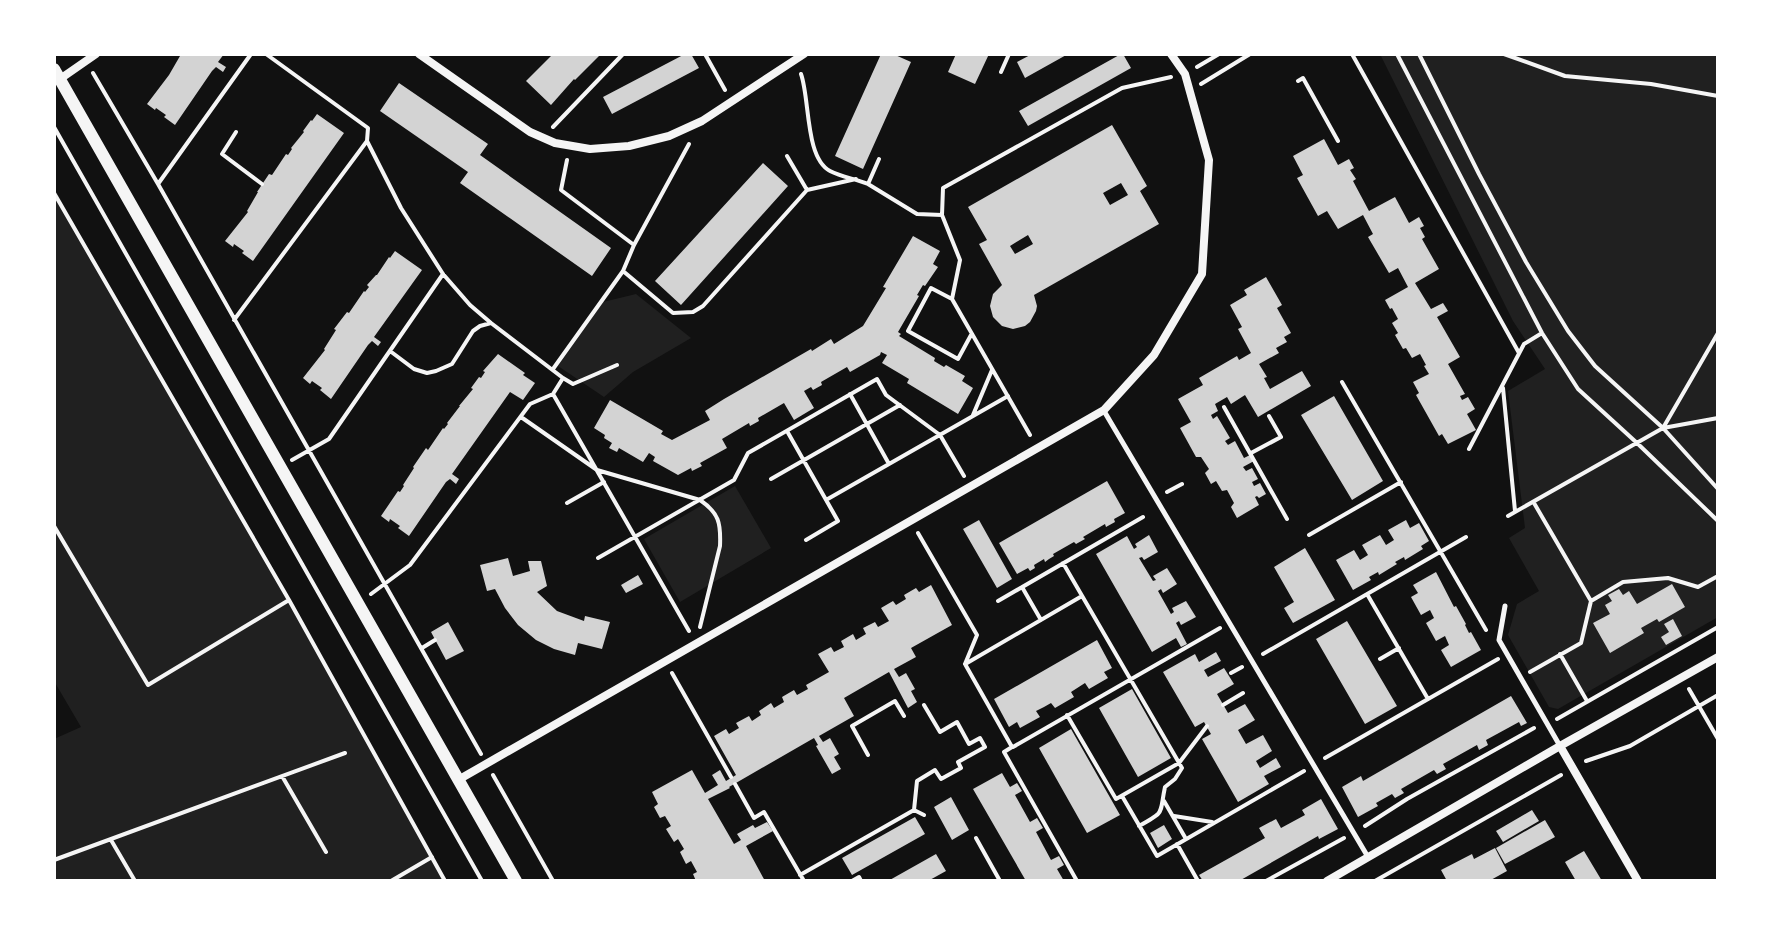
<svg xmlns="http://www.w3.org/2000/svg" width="1772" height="935" font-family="Quicksand,sans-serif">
  <rect width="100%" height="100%" fill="#111"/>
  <!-- green -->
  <path fill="#202020" d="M1380 54H1718V617L1558 709 1549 707 1508 635 1517 604 1539 591 1509 538 1525 528 1508 391 1545 369 1513 321Z
    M54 188 446 881H54V739L81 727 54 681Z
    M636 294 691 338 633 372 604 397 558 366 603 302Z
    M735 486 771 548 680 602 644 539Z"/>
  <!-- building -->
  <path fill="#d3d3d3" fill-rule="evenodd" d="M177 54H224L218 62 226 67 223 72 216 67 212 71 175 125 164 117 166 115 156 108 155 110 147 104 169 75 180 56Z
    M553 54H601L575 80 574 79 551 105 526 81Z
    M685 54H691L699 68 612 114 603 97Z
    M881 54H893L911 62 863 169 835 156Z
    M956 54H989L975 84 948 72Z
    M1032 54H1068L1025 78 1017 62Z
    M1121 54H1123L1131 68 1028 126 1019 111Z
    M399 83 488 144 480 155 611 248 592 276 460 183 468 172 380 111Z
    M317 114 344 133 253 261 242 253 244 251 234 244 233 247 225 241 248 212 247 211 258 192H257L269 174 272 175 286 154 288 155 292 149 291 148 304 132 303 131 311 120 312 121Z
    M1112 125 1147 186 1140 191 1159 224 1034 295 1037 306 1036 311 1030 322 1025 326 1013 329 1002 326 993 317 990 306 993 294 1002 285 979 244 987 240 968 207ZM1121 183 1128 195 1110 205 1103 193ZM1028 235 1033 244 1015 254 1010 246Z
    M1324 139 1338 165 1349 159 1354 168 1350 170 1356 179 1353 181 1369 211 1395 197 1409 223 1419 217 1424 226 1420 228 1425 237 1422 239 1439 269 1415 283 1431 309 1443 303 1448 311 1437 317 1460 357 1448 364 1465 394 1460 396 1462 400 1468 397 1475 409 1467 414 1476 430 1448 444 1442 434 1439 436 1416 395 1419 393 1413 382 1429 374 1424 366 1426 365 1420 354 1412 358 1406 348 1403 349 1395 335 1398 333 1392 323 1398 319 1392 308 1390 309 1385 300 1408 287 1398 268 1389 273 1368 237 1373 234 1363 215 1338 229 1327 211 1318 216 1297 178 1303 175 1293 156Z
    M763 163 788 186 681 305 655 281Z
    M913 236 940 251 933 264 938 267 925 286 923 285 917 295 919 296 898 332 901 334 899 336 935 358 934 361 944 367 946 365 965 376 962 381 973 388 958 414 907 383 909 379 882 363 887 355 881 352 880 355 850 372 847 367 821 382 822 385 813 390 811 387 804 391 814 408 794 420 784 403 758 418 759 421 750 426 749 423 722 439 727 448 700 463 702 466 692 471 691 468 678 475 653 461 655 457 649 453 643 462 619 448 617 452 609 448 612 443 604 438 605 435 594 428 610 400 663 431 661 434 672 440 710 420 705 411 724 399 811 349 812 351 831 339 834 344 863 326 886 288 883 287Z
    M395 251 422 270 374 337 381 342 378 346 372 341 368 345 331 399 320 390 322 388 312 381 310 384 303 378 325 350 324 349 336 330 334 329 347 312 349 313 364 291 365 292 369 287 367 285 376 275H377L389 257 390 258Z
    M1266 277 1282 305 1277 308 1291 333 1284 337 1287 342 1276 348 1279 353 1259 364 1267 377 1264 378 1270 389 1302 371 1311 386 1258 417 1245 395 1231 404 1227 397 1215 404 1218 411 1211 415 1213 419 1217 416 1230 438 1225 441 1228 445 1235 441 1244 458 1250 455 1254 461 1243 467 1246 471 1252 468 1258 479 1252 482 1254 486 1260 483 1266 494 1259 498 1257 496 1255 497 1259 505 1237 518 1231 507 1234 503 1227 490 1222 491 1216 481 1211 484 1205 473 1209 469 1201 457H1196L1180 428 1191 422 1178 399 1203 385 1199 378 1237 356 1239 360 1251 353 1238 329 1242 327 1230 305 1247 295 1244 290Z
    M498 354 525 373 523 375 535 383 523 400 510 392 452 474 459 479 456 484 450 479 446 482 409 536 398 528 400 526 390 519 389 522 381 516 398 491 400 492 404 486 403 485 414 468 413 467 426 448 428 450 443 428 444 429 448 424 447 423 460 406H459L473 389 471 388 479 377 481 378 485 372 483 371Z
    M1334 396 1383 481 1352 500 1301 415Z
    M1107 481 1125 513 1114 519 1115 522 1106 527 1105 524 1083 537 1085 539 1076 544 1074 542 1053 554 1054 556 1049 559 1045 562 1044 559 1034 565 1035 568 1030 571 1028 568 1017 574 999 543Z
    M979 520 1012 579 997 588 963 529Z
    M1406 520 1410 528 1419 523 1429 541 1421 546 1423 549 1405 560 1404 557 1395 562 1397 564 1379 575 1378 572 1369 577 1371 580 1353 590 1336 560 1354 550 1360 560 1368 555 1362 545 1380 535 1386 545 1394 540 1388 530Z
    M1149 535 1158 552 1144 560 1142 557 1139 558 1153 581 1156 580 1153 576 1167 568 1177 584 1163 593 1161 589 1158 591 1171 614 1174 612 1172 608 1186 601 1196 617 1181 625 1179 621 1176 623 1187 644 1181 647 1176 638 1152 652 1096 554 1127 536 1134 549 1137 547 1135 544Z
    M1305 548 1335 600 1293 623 1284 608 1294 602 1274 567Z
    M508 558 513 576 530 571 528 561H541L547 586 537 592 557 611 584 621 585 616 610 622 602 649 578 643 575 655 554 649 536 640 518 625 505 608 495 589 487 591 480 565Z
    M1436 572 1454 607 1456 606 1466 624 1465 625 1469 633 1471 632 1481 650 1451 667 1441 650 1449 645 1445 636 1436 641 1426 623 1434 618 1430 610 1421 615 1411 597 1418 593 1413 585Z
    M638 575 643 584 626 593 621 585Z
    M1672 584 1685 607 1659 622 1657 619 1641 628 1644 633 1610 653 1593 623 1610 614 1605 605 1612 601 1608 595 1619 589 1623 595 1629 591 1637 604Z
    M931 585 952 625 911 648 916 657 894 669 899 677 906 673 915 689 911 691 917 702 908 708 889 672 844 698 854 716 819 736 823 742 830 738 839 754 834 757 841 769 832 774 816 746 818 745 814 738 729 787 730 788 708 799 734 844 741 840 737 834 753 825 755 828 767 822 773 831 746 846 765 881H696L693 874 697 872 691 861 686 864 680 852 684 849 678 839 674 842 666 829 671 826 665 816 660 818 654 807 658 804 652 792 692 770 705 793 718 785 712 775 720 770 726 781 736 775 714 736 726 729 729 734 739 728 736 723 749 716 752 721 761 715 759 711 771 703 774 708 784 702 782 697 794 690 797 695 808 689 806 685 829 672 818 654 831 647 834 652 844 647 841 641 853 634 856 640 866 634 863 628 875 622 878 627 889 621 881 608 893 601 896 605 906 599 904 595 916 588 919 592Z
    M1673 619 1682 636 1666 645 1661 637 1669 632 1664 624Z
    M1347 621 1397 706 1365 724 1316 639Z
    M448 622 464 651 446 660 431 632Z
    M1097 640 1112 668 1104 672 1108 678 1089 689 1085 683 1071 692 1074 697 1055 708 1051 703 1044 707 1036 711 1040 717 1020 728 1017 722 1009 727 994 699Z
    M1216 652 1221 661 1204 670 1208 677 1224 668 1234 684 1217 694 1228 713 1245 704 1255 720 1238 730 1246 744 1263 735 1272 751 1256 761 1260 768 1276 758 1281 767 1264 776 1269 784 1238 802 1202 739 1211 734 1204 722 1195 727 1163 672 1195 654 1199 662Z
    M1132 689 1171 758 1138 777 1099 708Z
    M1511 696 1527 723 1521 726 1519 722 1486 740 1488 745 1479 750 1477 745 1443 764 1446 769 1437 774 1434 770 1401 789 1404 793 1395 798 1392 794 1376 803 1378 806 1358 817 1342 787 1361 776 1363 781Z
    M1071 729 1120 815 1087 833 1039 748Z
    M1002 773 1010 787 1017 783 1022 791 1015 795 1030 822 1037 818 1043 828 1036 832 1051 860 1059 856 1064 865 1057 869 1064 881H1026L973 789Z
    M951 797 969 830 952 840 934 807Z
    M1321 799 1338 829 1319 839 1318 836 1239 881H1203L1199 875 1265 838 1259 828 1276 819 1281 828 1305 815 1302 810Z
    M1532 810 1539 821 1503 842 1496 831Z
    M915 817 925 834 852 875 842 858Z
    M1545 820 1555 837 1505 864 1496 848Z
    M1164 825 1172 839 1158 848 1150 833Z
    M1495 848 1507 871 1489 881H1447L1441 870 1472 854 1474 859Z
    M1584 851 1602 881H1576L1565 862Z
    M936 854 946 871 928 881H888Z"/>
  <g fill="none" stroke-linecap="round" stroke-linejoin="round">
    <!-- path -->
    <path stroke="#f5f5f5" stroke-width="4" d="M266 54 368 128 367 141 401 208 443 274 470 305 491 323 563 378 553 394 530 404 410 565 371 594
      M705 54 725 90
      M1352 54 1519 353
      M1397 54 1542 333 1578 389 1637 443 1718 521
      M1419 54 1479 174 1526 262 1568 331 1595 366 1663 428 1718 489
      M1504 54 1565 76 1651 84 1718 96
      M1197 67 1219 54
      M1001 72 1009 54
      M93 73 158 184 481 754
      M801 74C810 99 805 158 830 171 842 177 856 179 868 184
      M1298 81 1303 78 1338 141
      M1201 84 1250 54
      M54 127 482 881
      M553 127 623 54
      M236 132 222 154 262 184
      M689 144 634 245 623 271 673 313 693 312 703 306 807 190 856 179
      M787 156 807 190
      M879 159 868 184 917 214 942 215
      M567 160 561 190 634 245
      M158 184 251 54
      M54 193 289 600
      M952 299 931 288 908 331 958 359 971 335
      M234 320 367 141
      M390 351 414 369 427 373 436 371 452 364 473 331 480 326 491 323
      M553 369 623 271
      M563 378 573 384 617 365
      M1342 382 1486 630
      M1503 388 1515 511
      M553 394 689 631
      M850 394 889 464
      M1224 407 1287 519
      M973 415 992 370
      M521 417 597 470 700 500C719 513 721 523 720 546L700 627
      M1663 428 1718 333
      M787 431 838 521 806 540
      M1030 435 952 299 960 260 942 215 943 188 1122 88 1171 77
      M1469 449 1524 344 1542 333
      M1251 453 1281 437 1269 416
      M292 460 329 439 443 274
      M771 479 900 405
      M1167 492 1182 484
      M826 500 1008 396
      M567 503 604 482
      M1534 503 1591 601
      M1508 516 1663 428 1718 418
      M54 526 148 685 289 600 445 881
      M918 533 977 635 965 664
      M1309 535 1401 482
      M598 558 734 480 748 453 877 379 886 395 940 435 964 476
      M1063 563 1182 768 1175 779 1165 787C1159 815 1166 811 1139 826
      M1022 587 1041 620
      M1367 594 1428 699
      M998 601 1143 517
      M422 648 435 640
      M1263 654 1466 537
      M1560 654 1587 701
      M1380 659 1399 648
      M967 663 1082 596
      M965 664 1012 747 1004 752 1077 881
      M1530 672 1581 643 1591 601 1623 582 1668 578 1698 587 1718 576
      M672 673 731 777
      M1231 673 1242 667
      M1689 689 1718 739
      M1223 705 1243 693
      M1067 715 1116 799 1179 763 1207 726
      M1557 719 1718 627
      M1013 747 1220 628
      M868 755 852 726 895 701 904 716
      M1325 758 1498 659
      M1586 761 1630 746 1718 695
      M493 775 553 881
      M282 776 326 852
      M735 784 754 818 764 812 804 881
      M1122 796 1157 856 1304 771
      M1164 801 1186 839
      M914 810 917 781 935 770 941 779 961 768 958 762 985 747 980 738 969 744 957 722 940 732 924 705
      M914 810 924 815
      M1174 816 1212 822
      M1365 826 1407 799 1534 728
      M976 838 1000 881
      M111 840 135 881
      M1177 844 1198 881
      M54 860 345 753
      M800 875 914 810
      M391 881 432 857
      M852 881 859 877 861 881
      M1266 881 1344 838
      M1375 881 1561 775"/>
    <!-- service -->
    <path stroke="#f5f5f5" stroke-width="5" d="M1104 411 1368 857
      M1505 606 1499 640 1560 746"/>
    <!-- minor -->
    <path stroke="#f5f5f5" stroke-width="8" d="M419 54 530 132 555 143 590 149 629 146 669 136 702 121 804 54
      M60 79 96 54
      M1560 746 1638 881
      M458 780 1104 410 1154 355 1202 274 1209 160 1185 74 1171 54
      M1327 881 1560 746 1718 657"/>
    <!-- tertiary -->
    <path stroke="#f5f5f5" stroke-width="12" d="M54 69 516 881"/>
  </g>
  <!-- border -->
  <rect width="1772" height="935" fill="none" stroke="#ffffff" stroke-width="112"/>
</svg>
